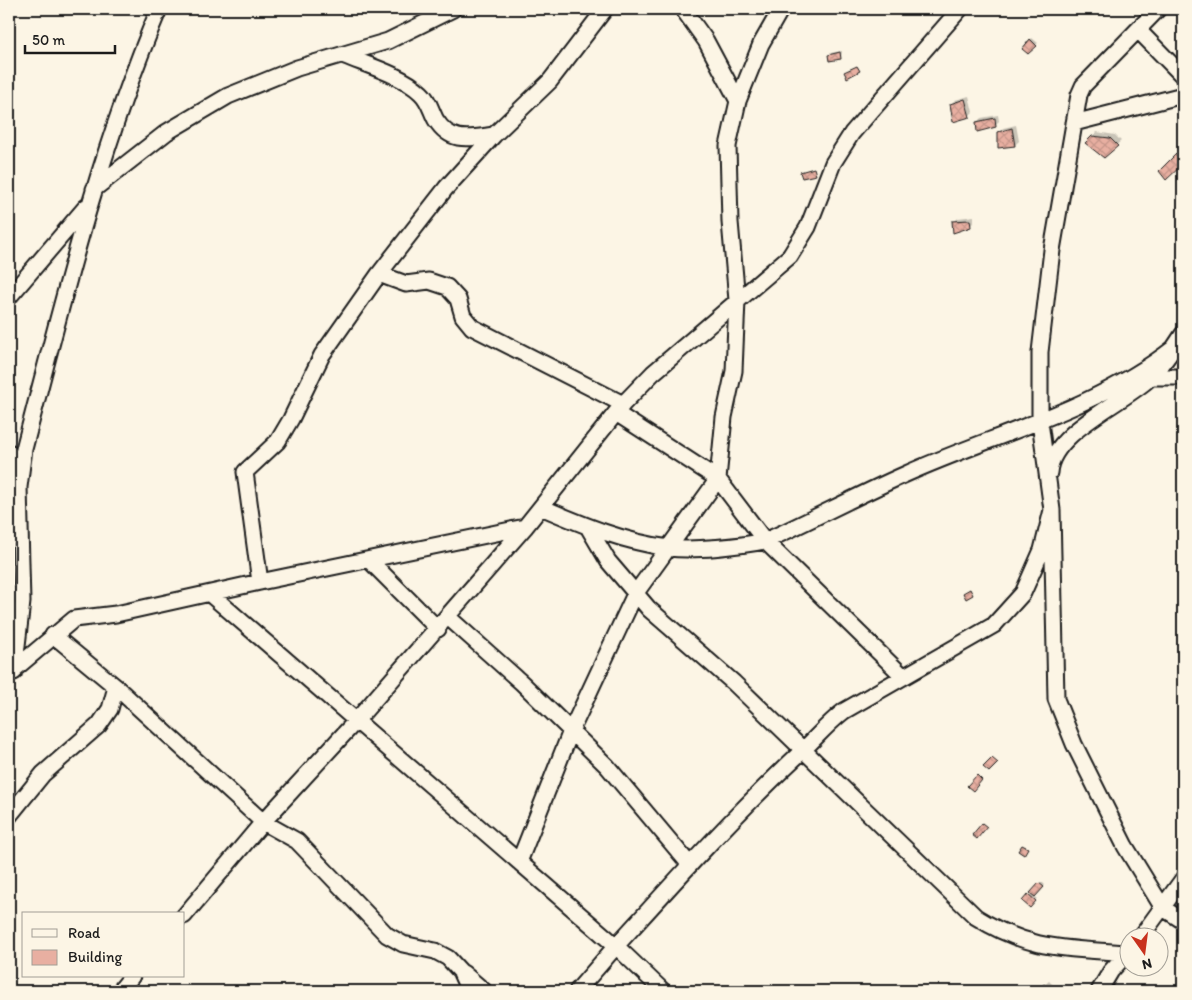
<svg xmlns="http://www.w3.org/2000/svg" width="1192" height="1000" font-family="Itim,sans-serif">
  <defs>
    <pattern id="building-cross-hatch" width="8" height="8" patternUnits="userSpaceOnUse" patternTransform="scale(1.25)"><rect width="8" height="8" fill="#e8afa1"/><path d="M0 0l8 8M0 8l8-8" fill="none" stroke="#c6968a"/></pattern>
  </defs>
  <rect width="100%" height="100%" fill="#fcf5e5"/>
  <filter id="ink" filterUnits="userSpaceOnUse"><feTurbulence type="fractalNoise" baseFrequency=".02" numOctaves="2"/><feDisplacementMap in="SourceGraphic" scale="10" xChannelSelector="R" yChannelSelector="G"/><feConvolveMatrix kernelMatrix="1 2 1 2 8 2 1 2 1" color-interpolation-filters="sRGB"/></filter>
  <g filter="url(#ink)">
    <!-- shadow -->
    <path fill="#0003" d="M1032 38 1038 43 1028 52 1024 49Z
      M842 51 841 58 830 60 831 53Z
      M969 96 973 112 969 116 951 104 955 100Z
      M998 115 999 121 995 125 977 122 981 118Z
      M1016 125 1019 141 1015 145 999 133 1003 128Z
      M1097 132 1115 135 1121 141 1104 156 1087 143Z
      M1180 151 1183 162 1166 179 1161 171Z
      M974 216V222L970 226 954 222 958 218Z
      M1042 882 1045 885 1034 896 1037 898 1030 906 1024 901Z
      M1049 981 1055 987 1051 991H1038Z"/>
    <!-- building -->
    <path fill="url(#building-cross-hatch)" stroke="#1c1c1c" d="M1030 39 1037 46 1028 54 1022 49Z
      M840 52 841 59 829 61 828 55Z
      M857 66 860 71 847 78 844 72Z
      M965 99 970 117 953 122 950 104Z
      M995 118 996 127 977 132 976 122Z
      M1012 128 1015 146 998 148V132Z
      M1092 136 1110 138 1118 146 1104 158 1085 143Z
      M1176 154 1182 165 1166 180 1159 171Z
      M814 168 816 175 802 178 800 172Z
      M970 220 971 227 953 233 952 221Z
      M970 589 973 595 966 599 963 593Z
      M992 758 998 763 989 772 983 767Z
      M977 775 982 780 973 791 967 786Z
      M982 823 987 827 977 839 972 835Z
      M1022 845 1028 848 1024 855 1018 851Z
      M1039 883 1044 887 1035 897 1030 893Z
      M1028 894 1036 901 1030 908 1022 901Z
      M1044 984 1052 991H1037Z"/>
    <g fill="none" stroke-linecap="round" stroke-linejoin="round">
      <!-- minor casing -->
      <g stroke="#1c1c1c" stroke-width="19">
        <path id="minor" d="M683 9 706 41 738 101
          M1158 9 1083 86 1079 95 1052 250 1040 352V422L1052 510 1056 699 1074 744 1125 846 1163 908 1183 921
          M1139 31 1183 76
          M345 56C367 65 404 76 421 93 429 100 431 111 436 120 451 144 470 138 494 135
          M1074 123 1183 95
          M94 189 167 132 228 96 297 68 388 41 453 9
          M379 274 406 284 429 281 447 287 458 299 463 316 472 327 623 404
          M9 297 86 207
          M1151 377H1183
          M616 413 718 479 765 541 903 676
          M9 452 20 476
          M1049 473C1051 432 1124 403 1151 377 1163 365 1174 348 1183 334
          M541 507C583 525 624 542 669 548 694 551 740 546 765 541 812 520 858 495 906 474 995 434 1095 410 1174 348
          M588 527 608 561 649 609 734 683 976 917C1030 951 1067 948 1127 953
          M369 560 438 629
          M260 582 245 472 278 441 291 419 322 355 379 274 446 188 494 135 550 81 605 9
          M210 594 616 946C675 881 734 815 798 755 814 740 827 724 844 711L994 625 1023 593 1042 550 1052 510
          M448 617 522 683 607 766 690 865
          M53 635 116 687 263 822 297 841 387 935 403 944 435 951 448 958 460 971 469 991
          M14 672 22 602 19 487 24 449C63 300 99 150 159 9
          M10 673 74 619 116 614 260 582 525 527
          M9 816 43 774 99 725 110 709 116 687
          M519 862 571 731 635 594 718 479 724 417 734 371 737 300 730 222 728 146 738 101 761 44 781 9
          M184 916 263 822 355 722 525 527 623 404 653 373 790 256 808 227 833 163 852 133 960 9
          M1140 938 1183 879
          M463 973 484 991
          M120 991 132 976
          M577 991 616 946 663 991
          M1099 991 1111 971 1130 950"/>
      </g>
      <!-- minor -->
      <use href="#minor" stroke="#fcf5e5" stroke-width="15"/>
    </g>
  </g>
  <!-- margin -->
  <rect width="1192" height="1000" fill="none" stroke="#fcf5e5" stroke-width="30"/>
  <rect x="15" y="15" width="1162" height="970" fill="none" stroke="#1c1c1c" stroke-width="2" filter="url(#ink)"/>
  <!-- legend -->
  <rect x="22" y="912" width="162" height="65" fill="#fcf5e5" stroke="#a29e95"/>
  <rect x="32" y="929" width="25" height="8" fill="#fcf5e5" stroke="#a29e95"/>
  <text x="68" y="938" font-size="15" fill="#1c1c1c">Road</text>
  <rect x="32" y="950" width="25" height="15" fill="#e8afa1" stroke="#a29e95"/>
  <text x="68" y="962" font-size="15" fill="#1c1c1c">Building</text>
  <!-- north arrow -->
  <g transform="translate(1144 952) rotate(166)"><circle r="24" fill="#fcf5e5" stroke="#a29e95"/>
  <path d="M0-4L9 19L0 12L-9 19Z" fill="#c8321e"/>
  <text y="-8" font-size="14" font-weight="bold" text-anchor="middle" fill="#1c1c1c">N</text>
  </g>
  <!-- scale -->
  <path d="M25 45v8h90v-8" fill="none" stroke="#1c1c1c" stroke-width="2.5"/>
  <text x="32" y="45" font-size="15" fill="#1c1c1c" stroke="#fcf5e5" stroke-width="4" paint-order="stroke">50 m</text>
</svg>
